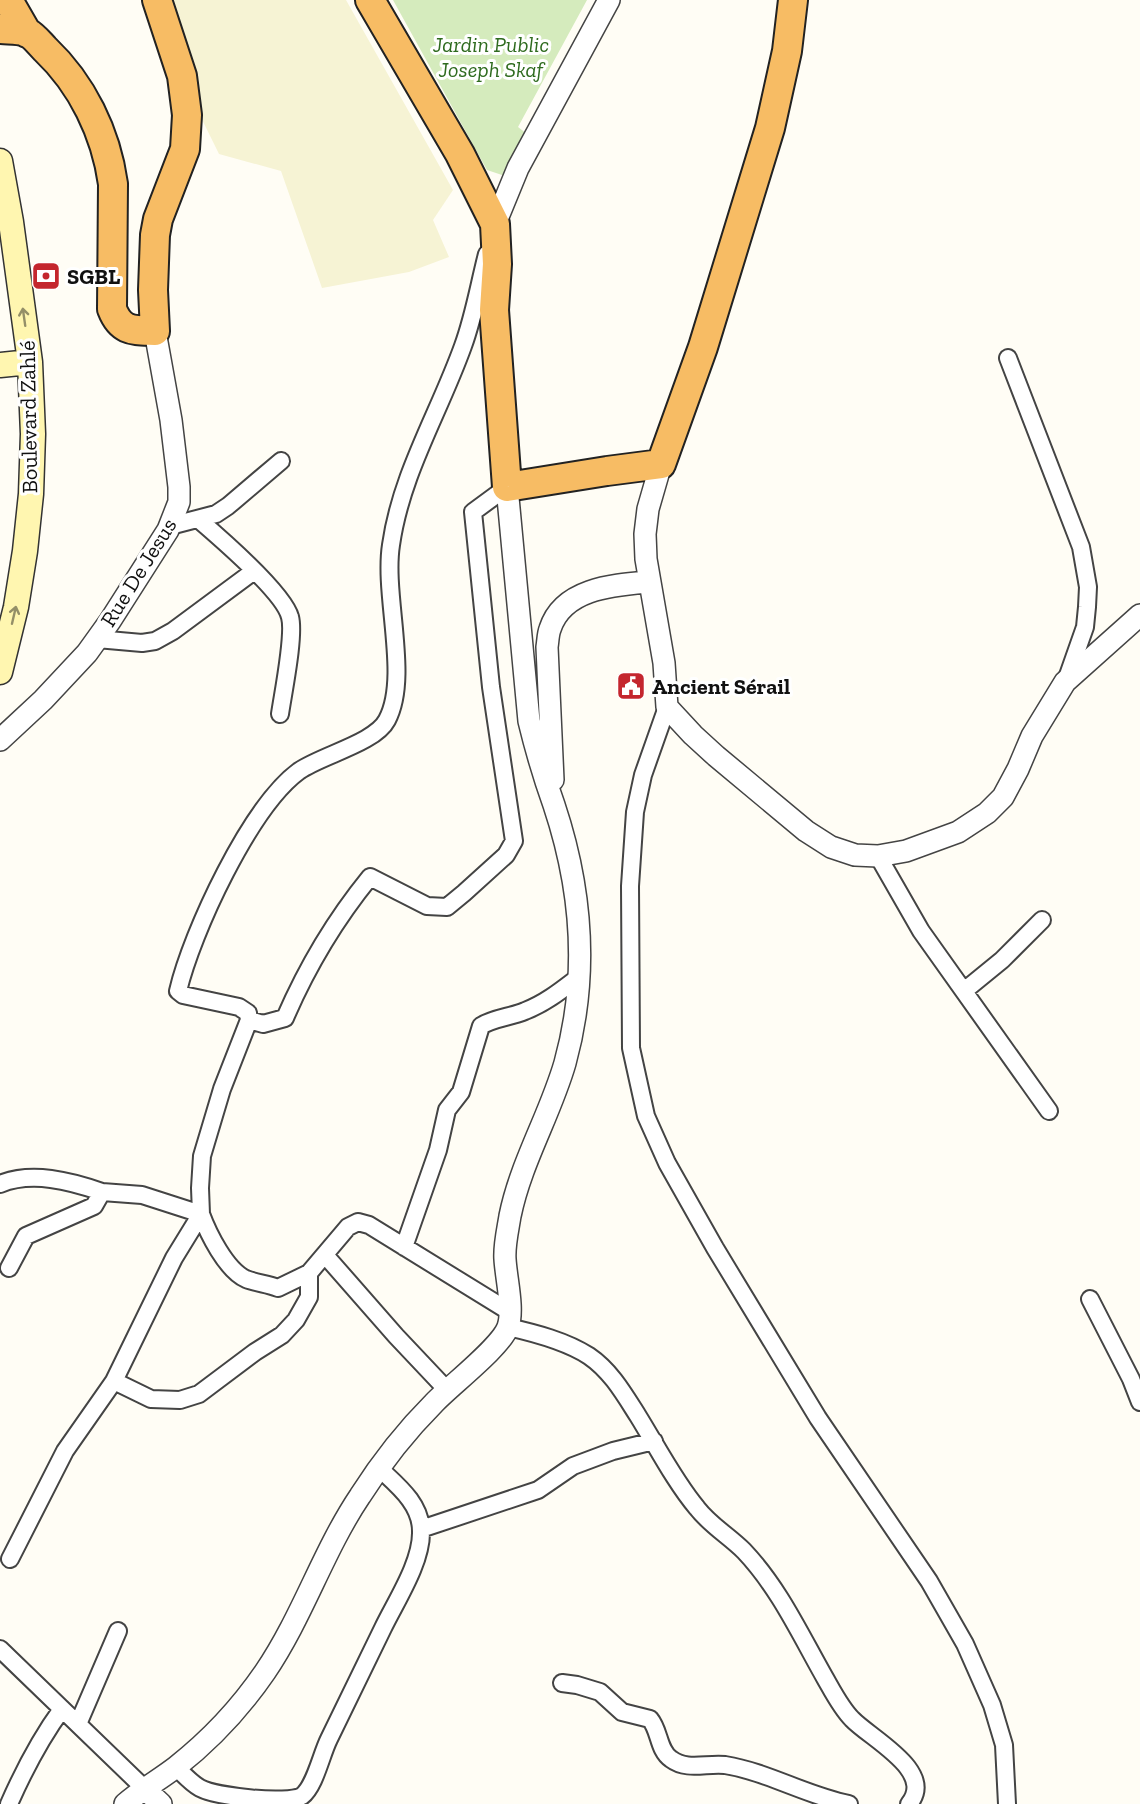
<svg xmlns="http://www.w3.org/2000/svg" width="1140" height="1804" font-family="'Zilla Slab',serif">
  <rect width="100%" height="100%" fill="#fffdf5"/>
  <!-- farmland -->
  <path fill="#f6f3d4" d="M143 0H346L453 190 433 220 449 257 409 272 322 288 281 171 219 154Z"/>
  <!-- green -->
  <path fill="#d5ebbd" d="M393 0H587L518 127 527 134 505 176 487 170Z"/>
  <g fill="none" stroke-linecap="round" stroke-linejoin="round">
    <!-- minor casing -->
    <g stroke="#444" stroke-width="20">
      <path id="minor" d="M1008 358 1081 547 1088 587 1087 607 1085 627 1066 681
        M198 519C219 537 284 593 290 617 295 635 283 693 280 714
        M170 526 216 514 228 506 281 461
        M97 639 142 643 155 641 173 631 254 571
        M667 707 643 775 635 812 630 886 631 1048 646 1116 667 1163 715 1248 818 1418 929 1581 965 1644 992 1705 1004 1745 1007 1804
        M878 856 921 931 1049 1111
        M964 991 1002 960 1042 920
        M249 1020 263 1024 285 1018C307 967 335 920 370 877L427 906 447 907 464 893 506 855 514 841 491 687 473 512 507 487
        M0 1184C32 1171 70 1181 102 1192
        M404 1247 438 1150 447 1110 461 1092 481 1026C493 1018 511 1017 525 1011 546 1003 563 989 580 976
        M325 1255 396 1336 447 1390
        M9 1268 26 1236 94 1206 102 1192 142 1195 201 1214C208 1233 226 1270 246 1279 256 1283 268 1284 278 1288L309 1273
        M1090 1299 1131 1379 1140 1402
        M508 1327C535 1333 566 1341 589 1356 611 1371 624 1394 638 1416 656 1445 675 1482 697 1508 710 1525 729 1536 744 1551 779 1588 800 1634 825 1678 833 1692 841 1708 852 1719 871 1739 936 1771 909 1804
        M114 1381 151 1399 180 1400 199 1394 255 1352 282 1335 296 1320 309 1297V1273L348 1227 358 1222 369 1225 510 1312
        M421 1529 538 1490 573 1466 613 1451 654 1441
        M10 1559 65 1451 114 1381 174 1258 201 1214 200 1188 202 1156 222 1089 249 1020 248 1013 239 1007 183 995 178 991C192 932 250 807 299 771 322 755 375 743 387 720 410 677 383 596 391 545 401 474 439 413 463 346 474 316 479 285 487 254
        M0 1649 145 1789
        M562 1683 577 1685 600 1692 622 1712 650 1719C660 1731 658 1750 671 1759 687 1771 706 1763 725 1765 768 1772 807 1796 849 1804
        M78 1724 118 1631
        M176 1767C183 1774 191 1783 200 1788 217 1797 287 1804 302 1796 315 1786 321 1755 329 1739 347 1702 365 1665 383 1628 396 1601 422 1562 421 1531 421 1504 398 1486 380 1469
        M9 1804C24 1770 40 1739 62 1709"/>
    </g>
    <!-- tertiary casing -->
    <g stroke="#444" stroke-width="24">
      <path id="tertiary" d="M495 224 518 168 609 0
        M661 464 648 509 645 534 646 559 664 663 667 707 693 735 716 756 806 831 831 847 855 855 878 856 906 851 958 832 987 813 1003 797 1018 769 1032 736 1065 682 1140 615
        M0 740 43 700 87 653 110 621 168 530 179 502V487L171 420 155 331
        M553 780 547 647C548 641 548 634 550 629 563 588 614 585 649 582
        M145 1789 161 1804
        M125 1804C141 1790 159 1780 176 1767 209 1741 241 1707 265 1672 303 1616 323 1551 360 1496 381 1463 406 1431 434 1403 451 1385 501 1347 508 1327 514 1309 506 1278 505 1259 504 1245 508 1229 510 1216 521 1162 550 1115 565 1063 589 976 582 889 554 805 544 777 536 750 529 721L507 487"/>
    </g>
    <!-- secondary casing -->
    <g stroke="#333" stroke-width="27">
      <path id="secondary" d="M0 161 11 222 30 362 33 434 31 494 25 551 16 607 0 672
        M0 365 30 362"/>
    </g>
    <!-- trunk casing -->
    <g stroke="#222" stroke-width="32">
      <path id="trunk" d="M8 0 27 33
        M370 0 460 154 495 224 497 264 494 310 507 487 607 471 661 464 703 347 770 128 787 51 793 0
        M0 29C8 30 21 29 28 33 34 36 40 44 45 49 82 84 106 133 113 184L112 309C121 332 133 330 155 331L153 290 155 235 158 219 185 149 187 115 182 76 157 0"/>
    </g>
    <!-- minor -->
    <use href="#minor" stroke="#fff" stroke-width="16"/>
    <!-- tertiary -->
    <use href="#tertiary" stroke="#fff" stroke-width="21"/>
    <!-- secondary -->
    <use href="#secondary" stroke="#fff6b0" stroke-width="24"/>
    <!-- trunk -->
    <use href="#trunk" stroke="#f7bc64" stroke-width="28"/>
  </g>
  <!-- one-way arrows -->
  <defs><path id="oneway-shaft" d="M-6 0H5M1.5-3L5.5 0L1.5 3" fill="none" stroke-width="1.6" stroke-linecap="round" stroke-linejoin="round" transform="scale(1.5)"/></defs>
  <g stroke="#948f68">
    <use href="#oneway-shaft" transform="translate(24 317) rotate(-98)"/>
    <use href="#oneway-shaft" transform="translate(14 615) rotate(-77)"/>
  </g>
  <!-- icons -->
  <defs>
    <g id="bank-square" transform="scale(1.5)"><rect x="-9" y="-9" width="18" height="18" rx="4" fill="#c4262e" stroke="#fff"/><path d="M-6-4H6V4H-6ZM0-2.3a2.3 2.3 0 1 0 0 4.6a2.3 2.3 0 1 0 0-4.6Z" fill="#fff"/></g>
    <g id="civic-square" transform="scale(1.5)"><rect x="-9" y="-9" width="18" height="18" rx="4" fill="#c4262e" stroke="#fff"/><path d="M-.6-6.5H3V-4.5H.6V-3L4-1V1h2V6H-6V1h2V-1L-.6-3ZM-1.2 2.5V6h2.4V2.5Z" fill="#fff"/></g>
  </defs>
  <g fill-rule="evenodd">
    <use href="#bank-square" x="46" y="276"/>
    <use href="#civic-square" x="631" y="686"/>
  </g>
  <g text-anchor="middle" stroke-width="6" stroke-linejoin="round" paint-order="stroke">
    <!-- park labels -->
    <g font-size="22" font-style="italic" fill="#2f6b1f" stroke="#fff">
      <text x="491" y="52">Jardin Public<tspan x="491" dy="25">Joseph Skaf</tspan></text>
    </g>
    <!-- poi labels -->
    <g font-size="22" font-weight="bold" fill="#111" stroke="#fff" text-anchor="start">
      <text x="67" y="284">SGBL</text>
      <text x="652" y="694">Ancient Sérail</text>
    </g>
    <!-- street labels -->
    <g font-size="22" fill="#111" stroke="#fff">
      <text transform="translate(28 417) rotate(-91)" y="8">Boulevard Zahlé</text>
      <text transform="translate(138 572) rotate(-58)" y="8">Rue De Jesus</text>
    </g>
  </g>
</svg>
